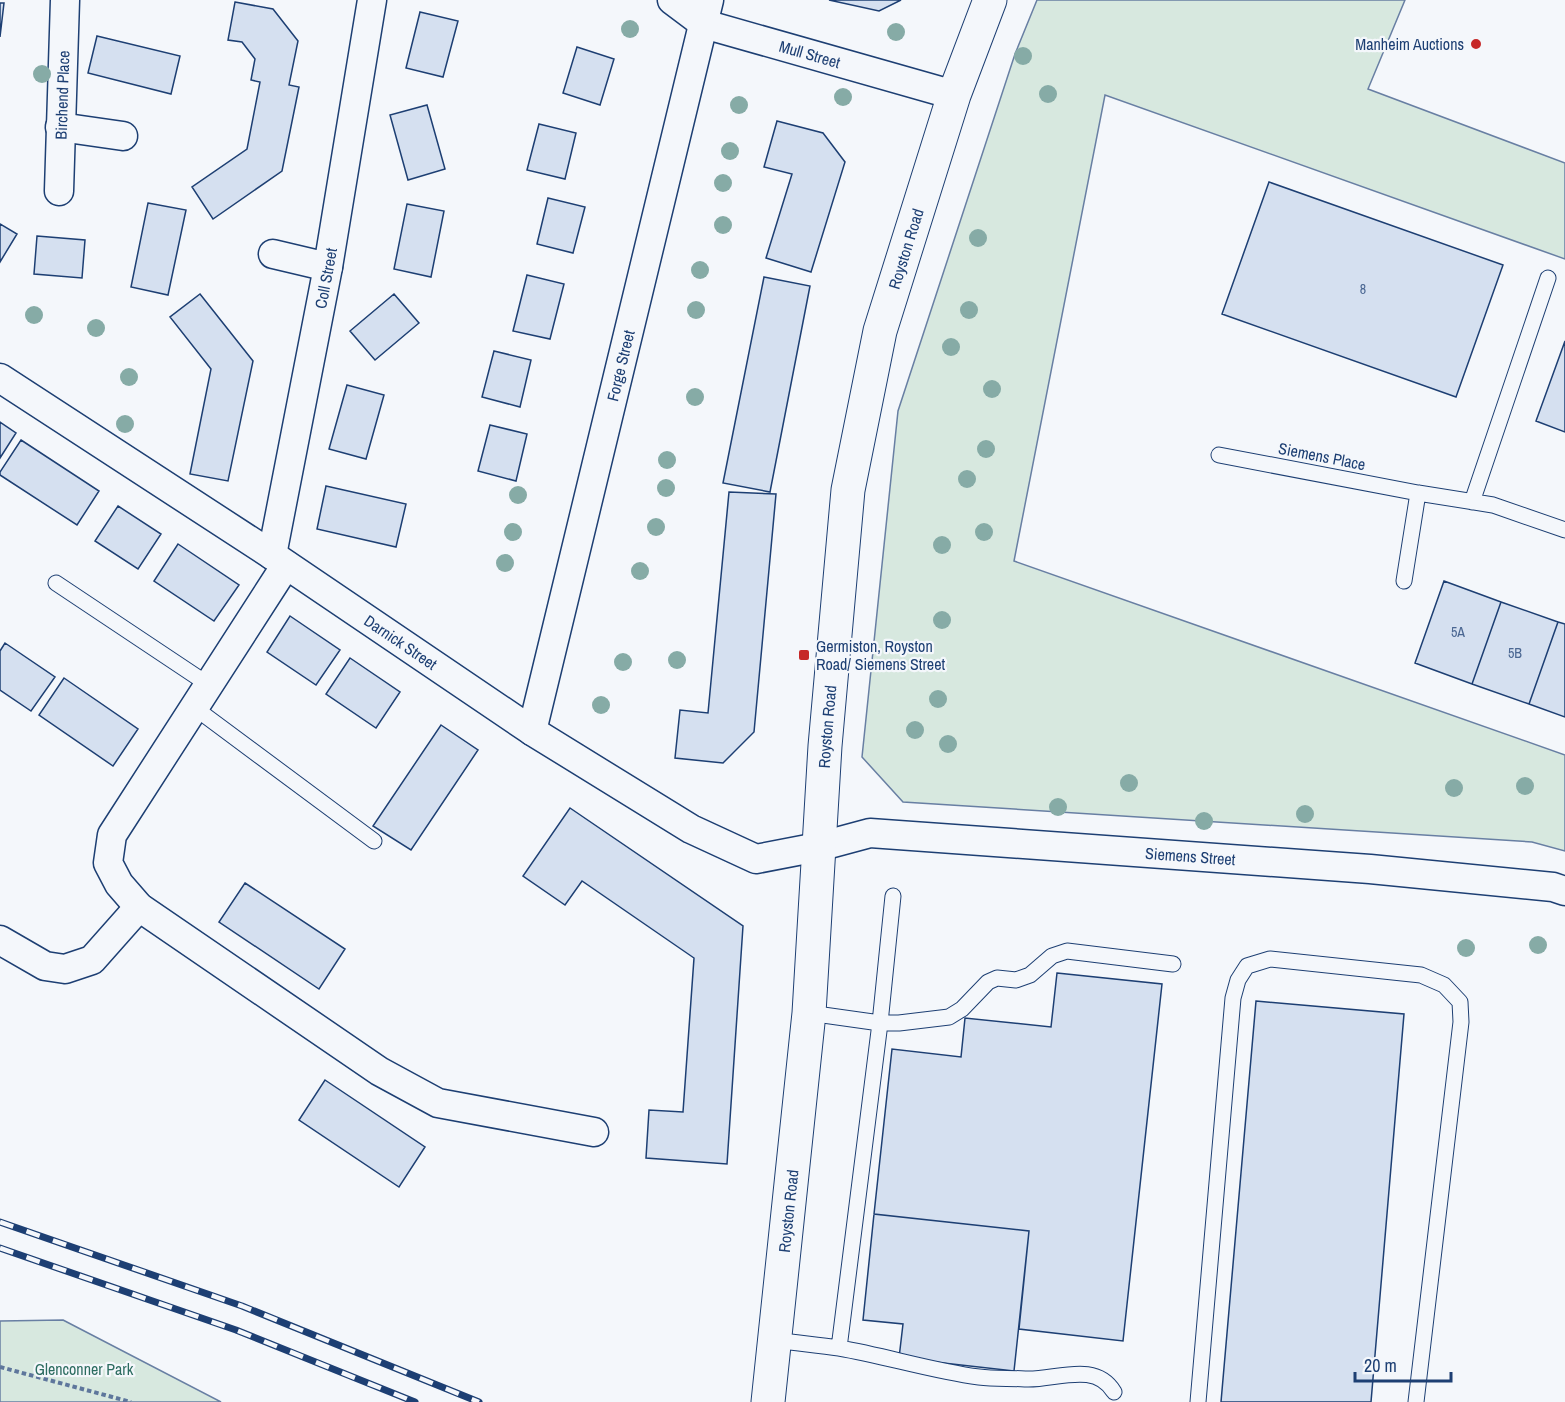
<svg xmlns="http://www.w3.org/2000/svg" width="1565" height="1402" font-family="'Archivo Narrow',sans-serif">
  <rect width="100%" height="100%" fill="#f4f7fb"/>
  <!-- green -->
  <path fill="#d7e8df" stroke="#687fa3" stroke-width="1.5" d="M1037 0H1405L1368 89 1565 163V259L1105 95 1014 561 1565 755V851L1532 842 903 802 862 757 898 411 1015 54Z
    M63 1320 221 1402H0V1321Z"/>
  <!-- building -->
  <path fill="#d5e0f0" stroke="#1d3f73" stroke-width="1.5" d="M829 0H901L879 11Z
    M235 2 273 9 298 41 289 85 299 87 282 171 213 219 192 187 247 149 260 82 251 80 255 59 242 42 228 40Z
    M0 3H4L0 37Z
    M420 12 458 21 443 77 406 68Z
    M97 36 180 56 171 94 88 73Z
    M577 47 614 59 600 105 563 93Z
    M427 105 445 169 408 180 390 115Z
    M777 121 823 133 845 162 811 272 766 258 792 174 764 167Z
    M539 124 576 133 565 179 527 170Z
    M1269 182 1503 265 1456 397 1222 314Z
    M548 198 585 207 573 253 537 244Z
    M148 203 186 210 168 295 131 287Z
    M407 204 444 211 431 277 394 269Z
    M0 224 17 234 0 262Z
    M37 236 85 240 82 278 34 274Z
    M527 275 564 284 550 339 513 331Z
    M764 277 810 286 770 492 723 483Z
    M200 294 253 361 228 481 190 474 211 369 170 317Z
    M394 294 419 323 375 360 350 331Z
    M1565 341V432L1536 421Z
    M494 351 531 360 520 407 482 397Z
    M347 385 384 395 366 459 329 449Z
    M0 422 16 433 0 458Z
    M490 425 527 434 516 481 478 471Z
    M21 440 99 491 77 525 0 475V472Z
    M326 486 406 504 396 547 317 529Z
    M729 492 776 494 754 732 723 763 675 758 680 710 708 713Z
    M118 506 161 534 138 569 95 541Z
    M178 544 239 585 214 621 154 581Z
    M1444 581 1501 602 1472 684 1415 663Z
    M1501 602 1558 622 1529 704 1472 684Z
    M290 616 340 650 316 685 267 652Z
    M1558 622 1565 624V717L1529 704Z
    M5 643 55 677 31 711 0 690V651Z
    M350 658 400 692 376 728 326 694Z
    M64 678 138 729 113 766 39 715Z
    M441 725 478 750 411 850 373 826Z
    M570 808 743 926 727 1164 646 1158 649 1110 683 1112 694 958 582 881 565 905 523 876Z
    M245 883 345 949 319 989 219 922Z
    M1057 973 1162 984 1123 1341 1019 1329 1029 1231 874 1214 892 1049 961 1057 965 1018 1051 1027Z
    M1256 1001 1404 1014 1371 1402H1221Z
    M325 1080 425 1147 399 1187 299 1120Z
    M874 1214 1029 1231 1014 1371 899 1358 903 1324 863 1320Z"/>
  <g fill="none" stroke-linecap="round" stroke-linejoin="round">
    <!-- lane casing -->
    <g stroke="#1d3f73" stroke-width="17">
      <path id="lane" d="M1219 455 1418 493 1493 505 1565 530
        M1472 502 1548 278
        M1404 581 1418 493
        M56 583 209 685
        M195 708 374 841
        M809 1013 880 1023 893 896
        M775 1340C796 1343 818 1345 839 1348 886 1356 932 1371 979 1377 994 1379 1010 1378 1025 1379 1054 1381 1095 1360 1114 1392
        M839 1348 880 1023H899L949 1017 962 1009 988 982 997 978 1016 980 1030 975 1052 956 1067 951 1173 964
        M1198 1402 1233 998 1238 980 1247 966 1270 959 1421 975 1444 985 1460 1002 1461 1022 1416 1402"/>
    </g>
    <!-- street casing -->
    <g stroke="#1d3f73" stroke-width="31">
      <g id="street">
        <path id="s1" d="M672 0 704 24 954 95"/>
        <path d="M60 127 123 136"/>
        <path id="s2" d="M59 191 65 0"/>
        <path d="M273 254 328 267"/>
        <path id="s3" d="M0 378 272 555 532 731 691 829 756 859 818 847 870 833 1370 869 1553 887 1565 891"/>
        <path id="s4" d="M272 555 328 267 372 0"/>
        <path d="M286 565 112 835 108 863 119 884 139 907 379 1071 438 1103 594 1132"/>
        <path id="s5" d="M532 731 709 0"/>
        <path d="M0 940 45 966 65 969 92 960 139 907"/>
      </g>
    </g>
    <!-- secondary casing -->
    <g stroke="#1d3f73" stroke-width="35">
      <g id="secondary">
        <path id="s6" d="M768 1402 809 1013 825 746 848 490 880 331 954 95 990 0"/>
      </g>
    </g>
    <!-- path -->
    <path stroke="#5e769c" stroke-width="4" stroke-dasharray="4.5 3" stroke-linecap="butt" d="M0 1367 131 1402"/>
    <!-- lane -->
    <use href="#lane" stroke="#f4f7fb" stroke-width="15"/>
    <!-- street -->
    <use href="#street" stroke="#f4f7fb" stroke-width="28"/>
    <!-- secondary -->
    <use href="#secondary" stroke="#f4f7fb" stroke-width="33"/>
    <!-- rail casing -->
    <g stroke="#1d3f73" stroke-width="7">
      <path id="rail" d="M0 1222 242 1306 479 1402
        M0 1248 236 1330 415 1402"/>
    </g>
    <!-- rail -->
    <use href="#rail" stroke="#f4f7fb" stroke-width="4.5" stroke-dasharray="14" stroke-linecap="butt"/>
  </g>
  <!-- trees -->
  <g fill="#86aba6">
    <circle cx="630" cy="29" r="9"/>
    <circle cx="896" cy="32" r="9"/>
    <circle cx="1023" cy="56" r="9"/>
    <circle cx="42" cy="74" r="9"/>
    <circle cx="1048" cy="94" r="9"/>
    <circle cx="843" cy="97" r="9"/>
    <circle cx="739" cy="105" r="9"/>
    <circle cx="730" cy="151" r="9"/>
    <circle cx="723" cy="183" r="9"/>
    <circle cx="723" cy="225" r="9"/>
    <circle cx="978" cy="238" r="9"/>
    <circle cx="700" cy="270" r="9"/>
    <circle cx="696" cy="310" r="9"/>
    <circle cx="969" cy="310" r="9"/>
    <circle cx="34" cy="315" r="9"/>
    <circle cx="96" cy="328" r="9"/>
    <circle cx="951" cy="347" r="9"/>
    <circle cx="129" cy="377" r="9"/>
    <circle cx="992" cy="389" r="9"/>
    <circle cx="695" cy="397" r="9"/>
    <circle cx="125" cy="424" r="9"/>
    <circle cx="986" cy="449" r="9"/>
    <circle cx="667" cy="460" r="9"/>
    <circle cx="967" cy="479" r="9"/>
    <circle cx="666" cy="488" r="9"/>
    <circle cx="518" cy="495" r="9"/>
    <circle cx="656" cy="527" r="9"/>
    <circle cx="513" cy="532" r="9"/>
    <circle cx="984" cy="532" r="9"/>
    <circle cx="942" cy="545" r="9"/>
    <circle cx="505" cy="563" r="9"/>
    <circle cx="640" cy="571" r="9"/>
    <circle cx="942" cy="620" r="9"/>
    <circle cx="677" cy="660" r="9"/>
    <circle cx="623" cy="662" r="9"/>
    <circle cx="938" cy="699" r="9"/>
    <circle cx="601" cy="705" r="9"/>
    <circle cx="915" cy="730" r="9"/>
    <circle cx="948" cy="744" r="9"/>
    <circle cx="1129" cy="783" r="9"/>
    <circle cx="1525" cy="786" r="9"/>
    <circle cx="1454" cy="788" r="9"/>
    <circle cx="1058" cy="807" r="9"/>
    <circle cx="1305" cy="814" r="9"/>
    <circle cx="1204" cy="821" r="9"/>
    <circle cx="1538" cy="945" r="9"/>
    <circle cx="1466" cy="948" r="9"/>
  </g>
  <!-- markers -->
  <g fill="#c62828" stroke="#f4f7fb" stroke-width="2">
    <circle cx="1476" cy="44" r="6"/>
    <rect x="798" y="649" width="12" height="12" rx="3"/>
  </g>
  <g text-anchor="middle" stroke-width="4.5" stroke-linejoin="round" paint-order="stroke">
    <!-- number labels -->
    <g font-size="14" fill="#4b6792">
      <text x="1363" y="294">8</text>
      <text x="1458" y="637">5A</text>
      <text x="1515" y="658">5B</text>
    </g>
    <!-- poi labels -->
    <g font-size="16" fill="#1d3f73" stroke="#f4f7fb" text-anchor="end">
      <text x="1464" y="50">Manheim Auctions</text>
      <text x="816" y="652" text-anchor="start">Germiston, Royston<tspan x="816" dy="18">Road/ Siemens Street</tspan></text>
    </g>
    <!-- street labels -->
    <g font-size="16" fill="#1d3f73" stroke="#f4f7fb">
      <text dy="6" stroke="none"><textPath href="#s1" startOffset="150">Mull Street</textPath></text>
      <text dy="6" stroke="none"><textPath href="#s2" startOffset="96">Birchend Place</textPath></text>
      <text dy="6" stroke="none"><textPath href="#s6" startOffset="1164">Royston Road</textPath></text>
      <text dy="6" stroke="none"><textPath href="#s4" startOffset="282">Coll Street</textPath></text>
      <text dy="6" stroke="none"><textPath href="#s5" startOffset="376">Forge Street</textPath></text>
      <text transform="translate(1322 456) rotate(11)" y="6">Siemens Place</text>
      <text dy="6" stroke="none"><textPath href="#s3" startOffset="480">Darnick Street</textPath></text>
      <text dy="6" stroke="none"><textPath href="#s6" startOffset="678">Royston Road</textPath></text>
      <text dy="6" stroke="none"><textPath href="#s3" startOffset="1335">Siemens Street</textPath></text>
      <text dy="6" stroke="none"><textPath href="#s6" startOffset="192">Royston Road</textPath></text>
    </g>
    <!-- park labels -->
    <g font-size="16" fill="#2c6c60" stroke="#f4f7fb">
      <text x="84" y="1375">Glenconner Park</text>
    </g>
  </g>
  <!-- scale -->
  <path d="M1355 1372v9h96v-9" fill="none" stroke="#1d3f73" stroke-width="3"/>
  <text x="1364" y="1372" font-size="18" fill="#1d3f73" stroke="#f4f7fb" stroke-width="4.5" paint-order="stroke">20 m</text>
</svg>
